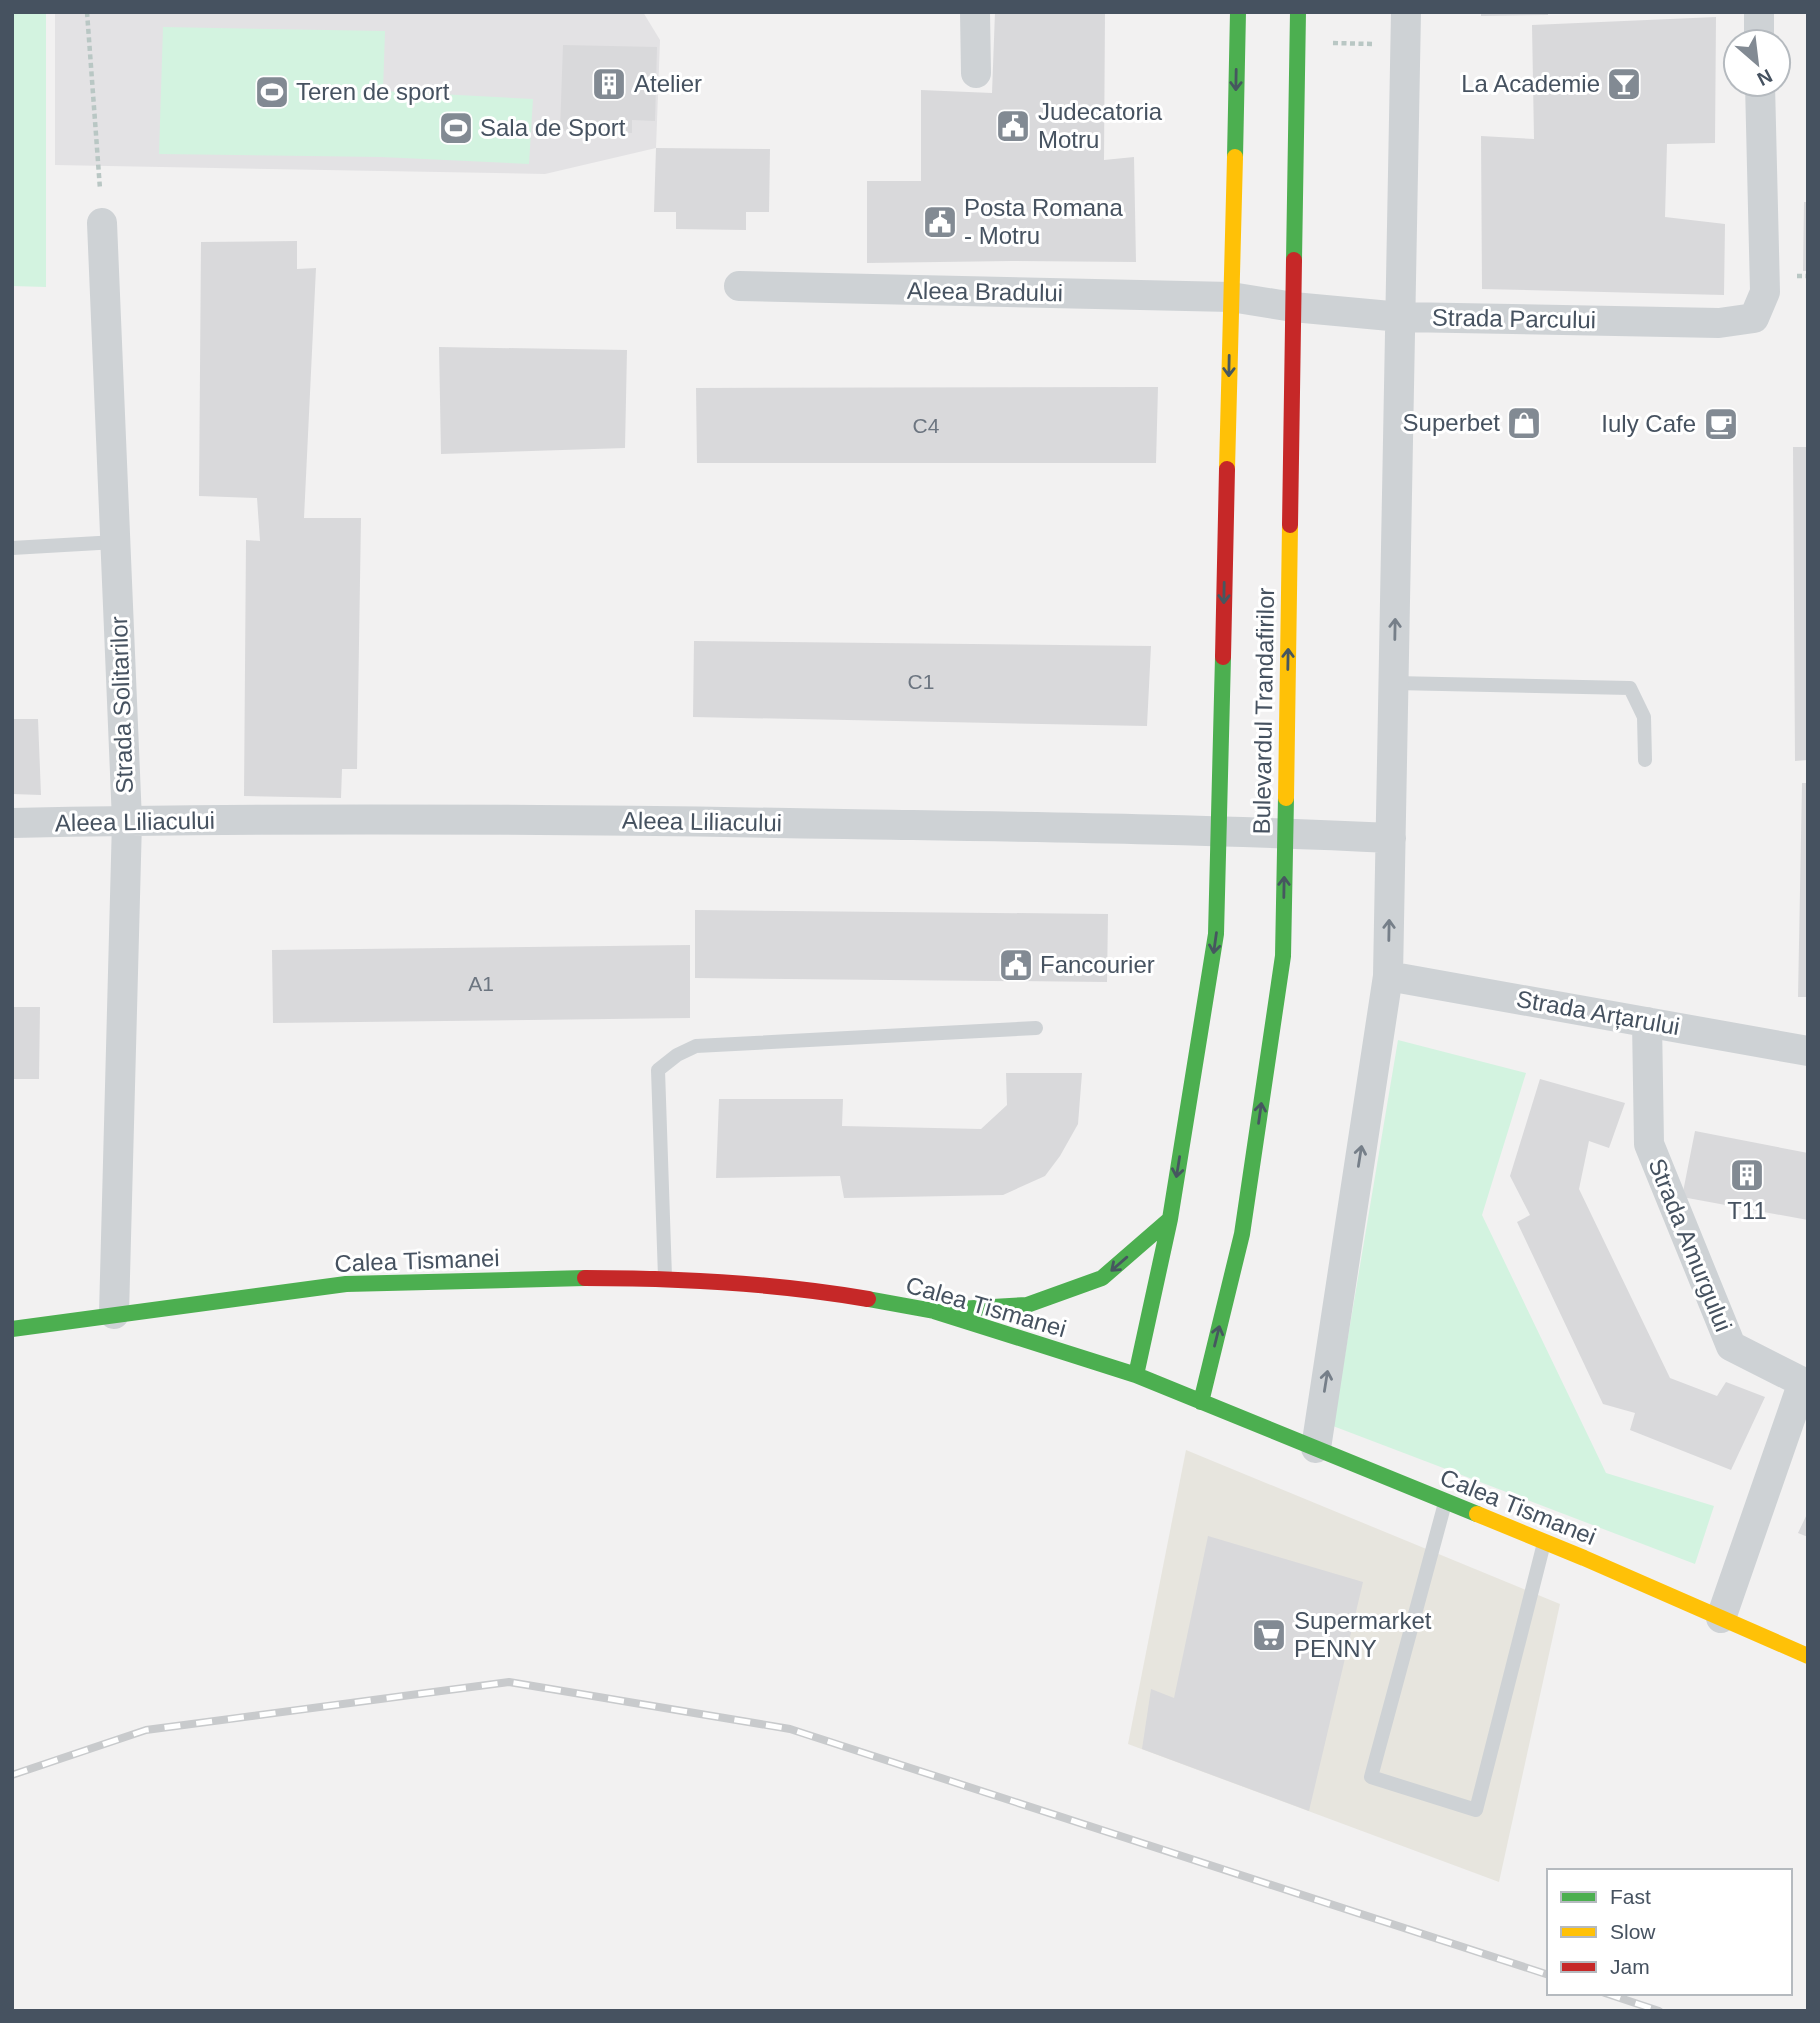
<svg xmlns="http://www.w3.org/2000/svg" width="1820" height="2023" font-family="Helvetica,sans-serif">
  <rect width="100%" height="100%" fill="#f2f1f1"/>
  <!-- commercial -->
  <path fill="#e7e5de" d="M1186 1450 1560 1604 1499 1882 1128 1744Z"/>
  <!-- education -->
  <path fill="#e3e2e4" d="M55 12H643L660 40 656 148 545 174 55 165Z"/>
  <!-- green -->
  <path fill="#d3f3e0" d="M12 12H46V287L12 286Z
    M163 27 385 31 383 91 533 99 529 164 381 157 159 154Z
    M1398 1040 1526 1073 1482 1215 1606 1473 1714 1506 1695 1564 1333 1426Z"/>
  <!-- building -->
  <path fill="#d9d9db" d="M995 12H1105L1104 160 1134 157 1136 262 1012 261 867 263V181H921V90L992 93Z
    M1481 12H1548V15L1481 16Z
    M1716 17 1715 143 1667 144 1665 217 1725 224 1724 295 1482 289 1481 136 1534 139 1532 25Z
    M563 45 657 47 655 121 632 120V133L560 131Z
    M656 148 770 149 769 212H746V230L676 229V212H654Z
    M1804 202H1808V271H1803Z
    M297 241V269L316 268 304 518H361L357 769H342L341 798 244 796 246 540 260 541 257 498 199 496 201 242Z
    M439 347 627 350 625 448 441 454Z
    M1158 387 1156 463H697L696 388Z
    M1793 447H1808V760L1795 761Z
    M694 641 1151 646 1147 726 693 717Z
    M12 719H38L41 795 12 794Z
    M1802 783H1808V997H1798Z
    M695 910 1108 914 1107 982 695 978Z
    M690 945V1018L273 1023 272 950Z
    M12 1007H40L39 1079H12Z
    M1006 1073H1082L1078 1124 1060 1156 1045 1176 1003 1195 844 1198 840 1176 716 1178 719 1099H843L842 1126 981 1129 1007 1105Z
    M1540 1079 1625 1103 1609 1148 1589 1141 1579 1189 1670 1378 1717 1396 1726 1382 1765 1397 1731 1470 1630 1430 1635 1413 1603 1404 1517 1222 1530 1215 1510 1176Z
    M1695 1131 1808 1153V1220L1682 1197Z
    M1808 1512V1537L1798 1533Z
    M1208 1536 1363 1582 1309 1811 1142 1749 1151 1689 1174 1698Z"/>
  <g fill="none" stroke-linecap="round" stroke-linejoin="round">
    <!-- path -->
    <path stroke="#b9c7c4" stroke-width="4.5" stroke-dasharray="5 3.5" stroke-linecap="butt" d="M87 12 100 189
      M1333 43 1373 44
      M1797 276H1808"/>
    <!-- lane -->
    <path stroke="#ced2d5" stroke-width="14" d="M12 548 116 542
      M1394 683 1630 688 1644 717 1645 760
      M665 1277 658 1070 677 1055 696 1046 1036 1028
      M1445 1503 1371 1777 1476 1810 1544 1543"/>
    <!-- street -->
    <path stroke="#ced2d5" stroke-width="30" d="M975 12 976 73
      M1759 12V42
      M102 223 127 821 114 1314
      M739 286 1231 297 1293 307 1401 317 1719 323 1754 318 1765 292 1760 84
      M12 823C289 817 567 819 844 824 1026 827 1209 829 1391 838
      M1388 976 1808 1051
      M1647 1022 1649 1144 1731 1346 1808 1385
      M1316 1448 1388 976 1406 12
      M1721 1618 1803 1382"/>
    <!-- fast -->
    <path stroke="#4caf50" stroke-width="16" d="M1235 157 1238 12
      M1294 260 1298 12
      M868 1299 934 1311 1136 1375 1477 1514
      M958 1309 1027 1305 1102 1278 1170 1219
      M12 1329 346 1284 585 1278
      M1136 1375 1170 1219 1216 934 1223 657
      M1201 1402 1242 1234 1283 956 1286 798"/>
    <!-- slow -->
    <path stroke="#ffc107" stroke-width="16" d="M1227 469 1235 157
      M1286 798 1290 525
      M1477 1514 1584 1558 1808 1656"/>
    <!-- jam -->
    <path stroke="#c62828" stroke-width="16" d="M1290 525 1294 260
      M1223 657 1227 469
      M585 1278C680 1278 775 1283 868 1299"/>
    <!-- rail casing -->
    <g stroke="#c8cacc" stroke-width="8">
      <path id="rail" d="M12 1775 146 1730 509 1682 790 1729 1549 1975
        M1605 1993 1659 2011"/>
    </g>
    <!-- rail -->
    <use href="#rail" stroke="#fff" stroke-width="5" stroke-dasharray="16" stroke-linecap="butt"/>
  </g>
  <!-- one-way arrows -->
  <defs><path id="oneway-shaft" d="M-6 0H5M1.5-3L5.5 0L1.5 3" fill="none" stroke-width="1.6" stroke-linecap="round" stroke-linejoin="round" transform="scale(1.75)"/></defs>
  <g stroke="#46575f">
    <use href="#oneway-shaft" transform="translate(1236 80) rotate(91)"/>
    <use href="#oneway-shaft" transform="translate(1229 366) rotate(91)"/>
    <use href="#oneway-shaft" transform="translate(1224 593) rotate(91)"/>
    <use href="#oneway-shaft" transform="translate(1288 659) rotate(-89)"/>
    <use href="#oneway-shaft" transform="translate(1284 887) rotate(-89)"/>
    <use href="#oneway-shaft" transform="translate(1215 943) rotate(98)"/>
    <use href="#oneway-shaft" transform="translate(1260 1113) rotate(-82)"/>
    <use href="#oneway-shaft" transform="translate(1178 1167) rotate(99)"/>
    <use href="#oneway-shaft" transform="translate(1119 1264) rotate(139)"/>
    <use href="#oneway-shaft" transform="translate(1217 1336) rotate(-76)"/>
  </g>
  <g stroke="#767f89">
    <use href="#oneway-shaft" transform="translate(1395 629) rotate(-89)"/>
    <use href="#oneway-shaft" transform="translate(1389 930) rotate(-89)"/>
    <use href="#oneway-shaft" transform="translate(1360 1156) rotate(-81)"/>
    <use href="#oneway-shaft" transform="translate(1326 1381) rotate(-81)"/>
  </g>
  <!-- icons -->
  <defs>
    <g id="building-square" transform="scale(1.75)"><rect x="-9" y="-9" width="18" height="18" rx="4" fill="#828a93" stroke="#fff"/><path d="M-4-6H4V6H1V3H-1V6H-4ZM-2.5-4.3h1.7v1.8h-1.7ZM.8-4.3h1.7v1.8H.8ZM-2.5-1h1.7V.8h-1.7ZM.8-1h1.7V.8H.8Z" fill="#fff"/></g>
    <g id="bar-square" transform="scale(1.75)"><rect x="-9" y="-9" width="18" height="18" rx="4" fill="#828a93" stroke="#fff"/><path d="M-6-5H6L.8 .8V4.5H3.5V6h-7V4.5H-.8V.8Z" fill="#fff"/></g>
    <g id="stadium-square" transform="scale(1.75)"><rect x="-9" y="-9" width="18" height="18" rx="4" fill="#828a93" stroke="#fff"/><path d="M0-5a6.5 5 0 1 0 0 10a6.5 5 0 1 0 0-10ZM-3.5-1.8h7v3.6h-7Z" fill="#fff"/></g>
    <g id="civic-square" transform="scale(1.75)"><rect x="-9" y="-9" width="18" height="18" rx="4" fill="#828a93" stroke="#fff"/><path d="M-.6-6.5H3V-4.5H.6V-3L4-1V1h2V6H-6V1h2V-1L-.6-3ZM-1.2 2.5V6h2.4V2.5Z" fill="#fff"/></g>
    <g id="shop-square" transform="scale(1.75)"><rect x="-9" y="-9" width="18" height="18" rx="4" fill="#828a93" stroke="#fff"/><path d="M-5-2.5h2.3a2.7 3.5 0 0 1 5.4 0H5L5.5 6h-11ZM-1.5-2.5h3a1.5 2.3 0 0 0-3 0Z" fill="#fff"/></g>
    <g id="cafe-square" transform="scale(1.75)"><rect x="-9" y="-9" width="18" height="18" rx="4" fill="#828a93" stroke="#fff"/><path d="M-5.5-4.5H6V0H3Q3 3.5 0 3.5H-2.5Q-5.5 3.5-5.5 0ZM3-3.2v2h1.7v-2ZM-6 4.5H4V6H-6Z" fill="#fff"/></g>
    <g id="supermarket-square" transform="scale(1.75)"><rect x="-9" y="-9" width="18" height="18" rx="4" fill="#828a93" stroke="#fff"/><path d="M-6-5.5h2.5l.6 2H6L4.5 2H-2.5L-4.4-4H-6ZM-1.5 3.2a1.3 1.3 0 1 0 .1 0ZM3 3.2a1.3 1.3 0 1 0 .1 0Z" fill="#fff"/></g>
  </defs>
  <g fill-rule="evenodd">
    <use href="#building-square" x="609" y="84"/>
    <use href="#bar-square" x="1624" y="84"/>
    <use href="#stadium-square" x="272" y="92"/>
    <use href="#civic-square" x="1013" y="126"/>
    <use href="#stadium-square" x="456" y="128"/>
    <use href="#civic-square" x="940" y="222"/>
    <use href="#shop-square" x="1524" y="423"/>
    <use href="#cafe-square" x="1721" y="424"/>
    <use href="#civic-square" x="1016" y="965"/>
    <use href="#building-square" x="1747" y="1175"/>
    <use href="#supermarket-square" x="1269" y="1635"/>
  </g>
  <g text-anchor="middle" stroke-width="6" stroke-linejoin="round" paint-order="stroke">
    <!-- number labels -->
    <g font-size="21" fill="#6c7580">
      <text x="926" y="433">C4</text>
      <text x="921" y="689">C1</text>
      <text x="481" y="991">A1</text>
    </g>
    <!-- poi labels -->
    <g font-size="24" fill="#465260" stroke="#fff" text-anchor="start">
      <text x="634" y="92">Atelier</text>
      <text x="1600" y="92" text-anchor="end">La Academie</text>
      <text x="296" y="100">Teren de sport</text>
      <text x="1038" y="120">Judecatoria<tspan x="1038" dy="28">Motru</tspan></text>
      <text x="480" y="136">Sala de Sport</text>
      <text x="964" y="216">Posta Romana<tspan x="964" dy="28">- Motru</tspan></text>
      <text x="1500" y="431" text-anchor="end">Superbet</text>
      <text x="1696" y="432" text-anchor="end">Iuly Cafe</text>
      <text x="1040" y="973">Fancourier</text>
      <text x="1747" y="1219" text-anchor="middle">T11</text>
      <text x="1294" y="1629">Supermarket<tspan x="1294" dy="28">PENNY</tspan></text>
    </g>
    <!-- street labels -->
    <g font-size="24" fill="#465260" stroke="#fff">
      <text transform="translate(985 292) rotate(1)" y="8">Aleea Bradului</text>
      <text transform="translate(1514 319) rotate(1)" y="8">Strada Parcului</text>
      <text transform="translate(122 705) rotate(-92)" y="8">Strada Solitarilor</text>
      <text transform="translate(1264 711) rotate(-89)" y="8">Bulevardul Trandafirilor</text>
      <text transform="translate(135 822) rotate(-1)" y="8">Aleea Liliacului</text>
      <text transform="translate(702 822) rotate(1)" y="8">Aleea Liliacului</text>
      <text transform="translate(1598 1013) rotate(10)" y="8">Strada Arțarului</text>
      <text transform="translate(1690 1245) rotate(68)" y="8">Strada Amurgului</text>
      <text transform="translate(417 1261) rotate(-2)" y="8">Calea Tismanei</text>
      <text transform="translate(986 1307) rotate(16)" y="8">Calea Tismanei</text>
      <text transform="translate(1518 1507) rotate(22)" y="8">Calea Tismanei</text>
    </g>
  </g>
  <!-- border -->
  <rect width="1820" height="2023" fill="none" stroke="#465260" stroke-width="28"/>
  <!-- legend -->
  <rect x="1547" y="1869" width="245" height="126" fill="#ffffff" stroke="#b5babf" stroke-width="2"/>
  <rect x="1561" y="1892" width="35" height="10" fill="#4caf50" stroke="#b5babf" stroke-width="2"/>
  <text x="1610" y="1904" font-size="21" fill="#465260">Fast</text>
  <rect x="1561" y="1927" width="35" height="10" fill="#ffc107" stroke="#b5babf" stroke-width="2"/>
  <text x="1610" y="1939" font-size="21" fill="#465260">Slow</text>
  <rect x="1561" y="1962" width="35" height="10" fill="#c62828" stroke="#b5babf" stroke-width="2"/>
  <text x="1610" y="1974" font-size="21" fill="#465260">Jam</text>
  <!-- north arrow -->
  <g transform="translate(1757 63) rotate(152)"><circle r="33" fill="#ffffff" stroke="#b5babf" stroke-width="2"/>
  <path d="M0-5L12 26L0 18L-12 26Z" fill="#828a93"/>
  <text y="-10" font-size="19" font-weight="bold" text-anchor="middle" fill="#465260">N</text>
  </g>
</svg>
